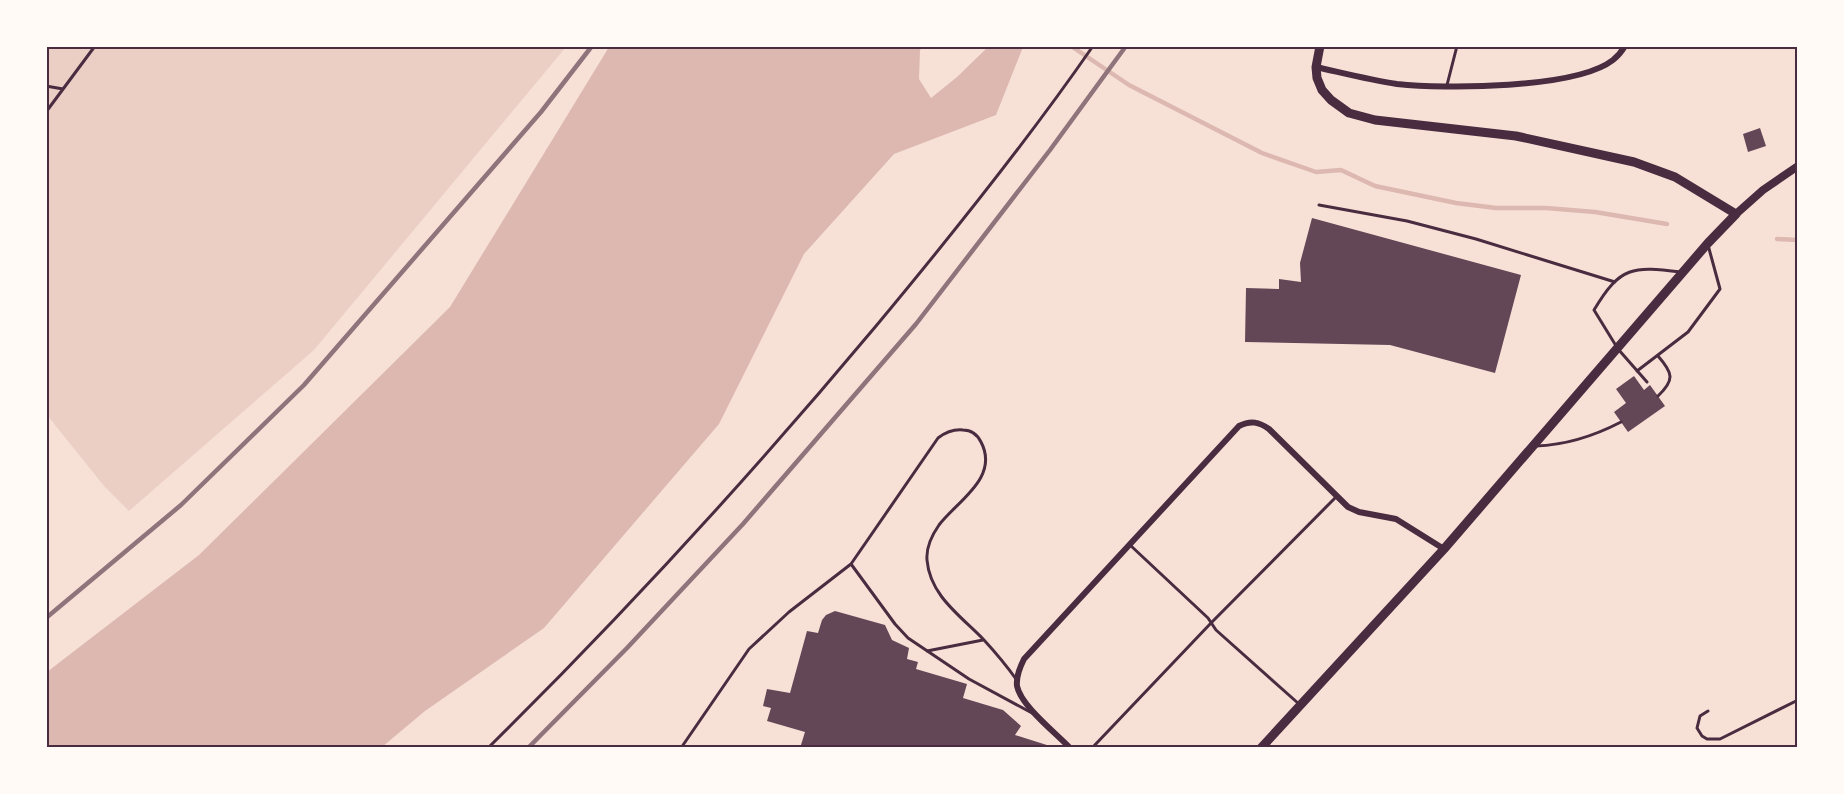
<svg xmlns="http://www.w3.org/2000/svg" width="1844" height="794" font-family="Commissioner,sans-serif">
  <rect width="100%" height="100%" fill="#f7e1d7"/>
  <!-- green -->
  <path fill="#ebcfc5" d="M46 47H566L314 350 129 511 104 486 47 415Z"/>
  <!-- water -->
  <path fill="#dcb8b0" d="M609 47H923L920 50 919 79 931 98 957 77 988 47H1023L996 115 894 154 804 254 719 424 544 628 425 711 382 747H47V672L199 555 450 307Z"/>
  <g fill="none" stroke-linecap="round" stroke-linejoin="round">
    <!-- stream -->
    <path stroke="#dcb8b0" stroke-width="4.5" d="M1071 46 1129 85 1262 153 1316 172 1341 170 1375 186 1456 203 1496 208H1546L1595 212 1667 224
      M1777 239 1798 240"/>
  </g>
  <!-- building -->
  <path fill="#644757" d="M1760 128 1766 146 1748 152 1743 134Z
    M1312 218 1521 275 1495 373 1390 345 1245 342 1246 288 1279 289V279L1301 282 1300 263Z
    M1634 376 1644 390 1650 385 1665 406 1628 432 1614 412 1626 403 1616 389Z
    M835 611 885 625 892 640 909 648 907 659 918 662 916 669 967 684 963 698 1003 710 1021 726 1015 735 1050 746V748H800L805 732 767 721 771 708 763 706 767 689 790 693 807 631 818 633 822 620 826 615Z"/>
  <g fill="none" stroke-linecap="round" stroke-linejoin="round">
    <!-- path -->
    <path stroke="#4a2c40" stroke-width="3" d="M1708 711 1700 716 1697 728 1702 736 1707 739H1720L1798 700
      M488 748C624 614 753 473 876 326 951 236 1026 143 1093 46"/>
    <!-- service -->
    <path stroke="#4a2c40" stroke-width="3" d="M1447 85 1457 46
      M46 86 63 89
      M46 112 95 46
      M1319 205 1407 221 1476 239 1615 282
      M1658 356C1673 373 1675 380 1658 396
      M1637 371 1688 332 1720 289 1708 245
      M1647 382 1618 349 1594 310C1620 266 1633 266 1681 272
      M1536 446C1567 445 1594 436 1621 422
      M1130 545 1208 618 1216 630 1299 704
      M851 564 895 624 908 638 969 679 1032 713
      M927 651 983 640
      M681 748 749 649 789 612 851 564 938 438C946 432 953 429 963 430 971 430 977 434 981 442 1000 478 956 502 939 525 932 535 926 548 927 560 930 596 961 616 984 640 995 652 1006 665 1016 679
      M1092 748 1211 623 1336 497"/>
    <!-- minor -->
    <path stroke="#4a2c40" stroke-width="6" d="M1316 67C1343 73 1370 80 1397 84 1444 89 1576 89 1613 60 1618 56 1622 51 1625 46
      M1070 748C1056 733 1021 706 1017 686 1016 677 1020 667 1024 659L1239 426C1251 420 1259 422 1269 429L1348 507 1359 512 1396 519 1444 549"/>
    <!-- tertiary -->
    <path stroke="#4a2c40" stroke-width="8" d="M1736 214 1763 190 1798 166"/>
    <!-- secondary -->
    <path stroke="#4a2c40" stroke-width="9" d="M1261 748 1444 549 1708 243 1736 214 1675 177 1634 162 1516 136 1375 120 1349 113 1331 100 1322 90 1317 78 1316 67 1320 46"/>
    <!-- rail -->
    <path stroke="#8f747c" stroke-width="4.5" d="M46 618 181 505 304 385 541 112 592 46
      M528 748 627 648 743 524 916 324 1050 150 1126 46"/>
  </g>
  <!-- border -->
  <rect width="1844" height="794" fill="none" stroke="#fffaf5" stroke-width="96"/>
  <rect x="48" y="48" width="1748" height="698" fill="none" stroke="#4a2c40" stroke-width="2"/>
</svg>
